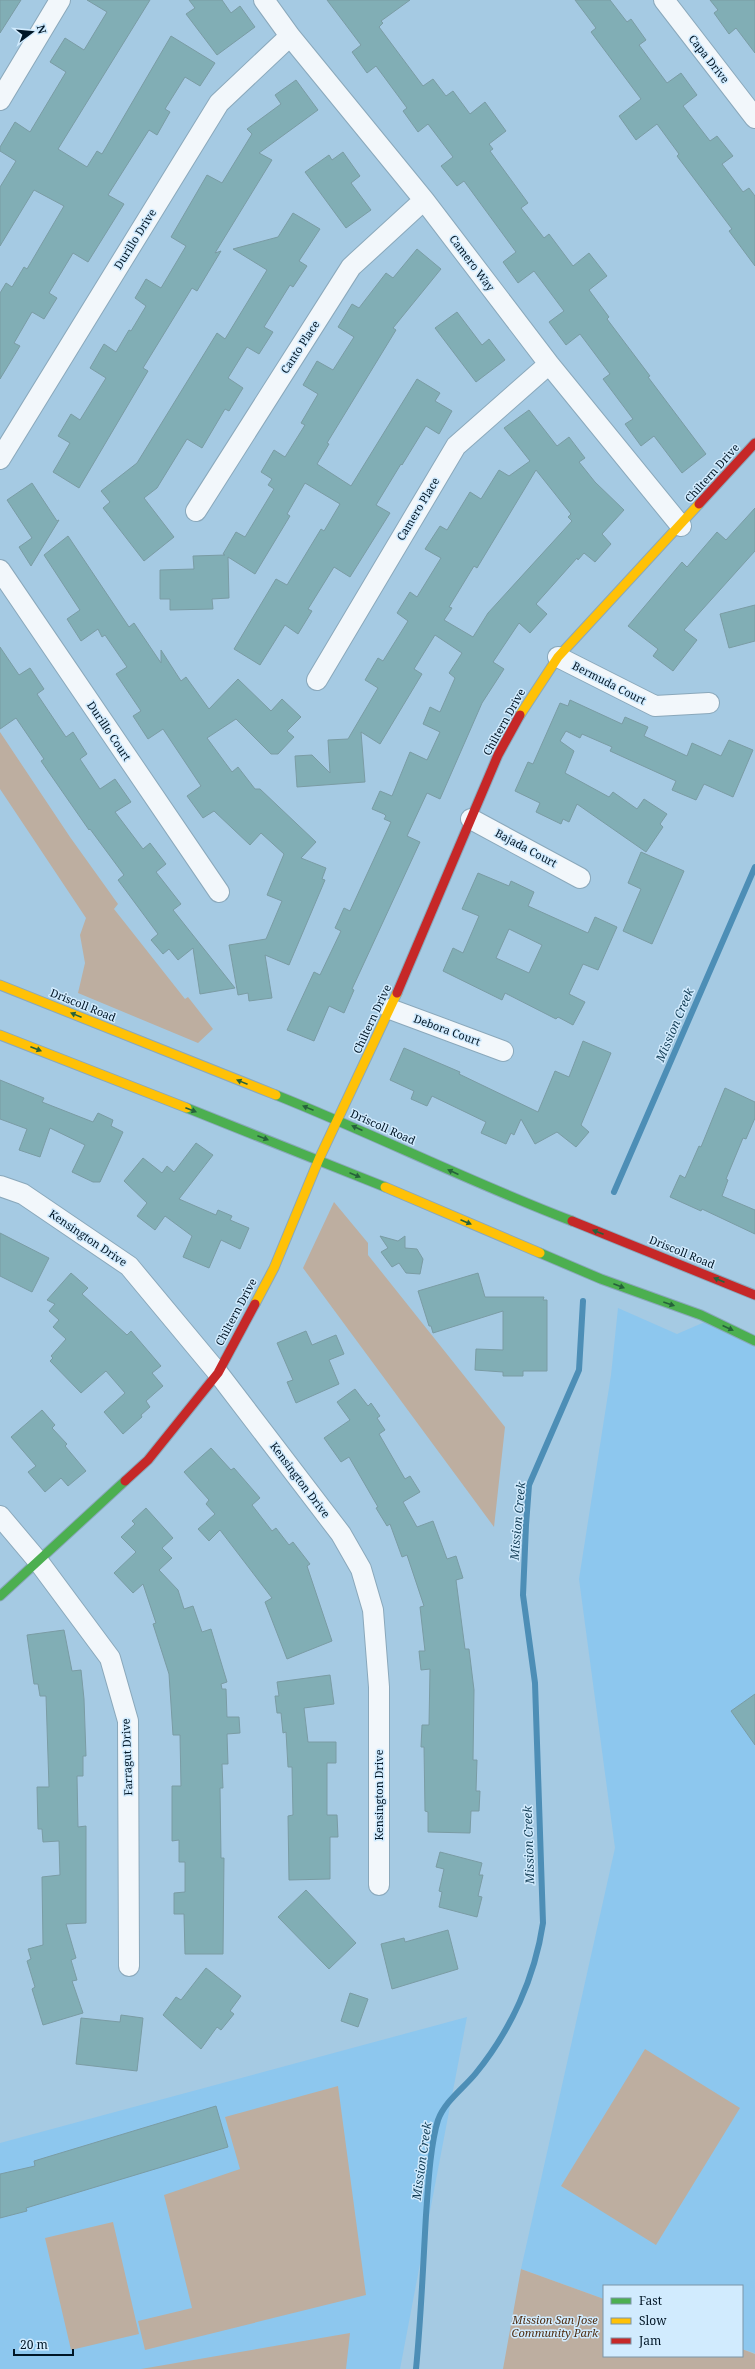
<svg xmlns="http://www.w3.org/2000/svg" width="755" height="2369" font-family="'Noto Serif',serif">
  <rect width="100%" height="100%" fill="#a5cae3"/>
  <!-- built -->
  <path fill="#8dc7ee" d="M618 1308 677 1334 707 1321 755 1341V2353L742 2349V2286H604V2299L521 2269 615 1848 579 1579 611 1375Z
    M467 2017 400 2369H0V2143Z"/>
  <!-- green -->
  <path fill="#bdaea0" d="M0 732 70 837 118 904 114 909 185 999 188 997 213 1029 198 1043 78 993 85 963 80 935 86 918 0 789Z
    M334 1202 368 1243V1255L505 1427 494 1527 303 1268Z
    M645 2049 740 2108 656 2245 561 2186Z
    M338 2086 366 2295 145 2350 138 2321 192 2308 164 2195 240 2169 225 2117Z
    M113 2222 139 2334 71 2350 45 2238Z
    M521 2269 604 2299V2356H742V2349L755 2354V2369H503Z
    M350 2333 346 2369H141Z"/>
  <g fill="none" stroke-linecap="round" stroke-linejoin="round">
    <!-- stream -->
    <path stroke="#4d8eb6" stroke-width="6" d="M614 1192 755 867
      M416 2369C421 2318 423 2267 426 2215 428 2188 430 2146 438 2120 445 2101 464 2088 476 2073 511 2030 535 1977 543 1923L535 1683 523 1595 526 1525 529 1485 579 1370 583 1301"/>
  </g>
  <!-- building -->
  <path fill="#81aeb5" stroke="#7a9ca4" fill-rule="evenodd" d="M0 0H21L0 33Z
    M87 0H150L58 149 87 167 97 151 102 154 171 36 215 63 200 86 185 77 165 109 170 112 157 135 149 130 108 195 124 204 88 262 73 253 49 293 57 298 44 319 32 312 14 343 20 346 0 379V293L6 283 12 287 24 267 27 269 64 206 34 190 0 246V187L16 161 0 151V147L15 122 30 132 66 72 50 62 65 38 84 50 107 12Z
    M189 0H222L231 13 240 6 255 27 217 55 186 14 195 8Z
    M327 0H410L381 21 383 23 379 27 423 86 433 79 446 96 453 91 470 114 485 102 506 131 489 144 493 149 490 151 528 203 521 208 544 238 549 234 573 266 589 253 607 276 589 290 609 317 607 319 650 376 648 377 706 454 682 473 654 436 641 446 625 424 633 419 603 379 610 374 580 334 566 345 549 322 564 311 534 271 518 283 503 262 516 252 464 181 457 186 441 166 453 157 428 124 418 132 403 111 407 108 376 66 367 73 352 52 361 45Z
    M575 0H610L627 22 631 19 646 40 639 45 667 83 681 73 697 95 683 106 710 141 717 136 733 156 722 164 743 192 749 188 755 196V266L729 231 732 229 677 156 679 154 657 124 636 140 619 116 641 99 591 32 596 28Z
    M710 0H755V53L736 28 729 34 714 13 718 10Z
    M296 80 318 110 259 153 272 160 215 253 221 251 197 291 192 288 143 368 148 371 79 488 53 472 70 443 58 436 71 414 80 420 106 378 90 368 104 344 116 352 129 330 131 331 146 306 135 298 146 279 161 288 186 246 171 237 207 175 222 183 252 134 247 129 281 104 275 95Z
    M343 152 360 176 351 183 371 210 346 228 305 172 329 155 332 160Z
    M293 213 320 229 299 261 307 266 293 287 290 285 264 327 273 332 259 354 247 347 228 378 243 388 229 411 225 409 202 448 187 439 157 488 144 498 174 537 144 561 103 508 110 502 101 491 137 463 217 333 225 339 267 270 233 249 278 237Z
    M417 249 441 269 393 328 396 330 327 443 329 444 317 464 351 486 417 379 440 393 435 401 452 411 439 434 426 426 402 465 401 464 376 505 390 513 350 577 334 567 308 609 312 611 298 634 285 625 260 665 234 649 276 579 287 585 321 529 324 531 340 504 305 483 287 514 290 516 255 574 228 557 229 598 212 599 213 609 170 610V599H160V570L194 569 193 556 225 555 223 554 236 532 245 537 274 489 268 485 272 479 261 472 274 450 285 457 305 425 301 423 318 394 303 385 317 361 333 370 354 337 338 327 352 304 359 308 386 273 393 278Z
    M457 312 482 345 489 339 505 360 476 382 435 328Z
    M529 410 557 446 569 437 585 458 579 462 595 482 624 510 602 534 611 544 595 562 584 553 578 560 577 558 536 604 547 614 530 633 519 623 493 662 504 669 482 703 440 799 427 793 407 836 420 842 352 989 354 990 344 1013 329 1006 314 1041 287 1030 314 972 320 975 341 931 335 928 344 908 350 911 391 822 384 819 386 816 384 814 372 809 380 791 392 796 410 752 427 760 440 732 423 724 430 707 440 712 455 678 449 673 462 653 435 635 414 669 422 674 380 744 361 732 365 782 297 787 295 756 312 755 330 773 328 740 348 739 378 688 365 680 378 658 383 661 408 621 397 613 410 592 417 597 441 558 425 549 440 526 447 530 470 492 481 499 499 470 509 476 530 461 504 428ZM536 470 571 514 568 517 572 521 488 613 473 637 444 620 452 608 449 607 474 566 477 568Z
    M32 483 57 521 59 520 31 566 19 547 32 538 7 500Z
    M755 508V551L684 630 697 640 673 671 653 656 658 649 628 626 682 562 687 567 717 532 726 540Z
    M68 536 129 627 134 623 161 663V650L181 681 186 677 209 709 238 679 271 711 282 699 301 717 287 731 294 737 278 754H271L236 719 207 738 232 772 238 767 255 789H260L316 842 301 858 326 868 322 879 325 880 289 965 265 955 272 998 249 1001 248 993 238 995 229 945 266 939 282 901 267 895 284 854 261 833 250 845 214 811 203 818 187 796 201 786 163 729 148 739 133 716 141 711 116 674 127 667 105 635 102 637 98 629 81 641 67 619 80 610 44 555Z
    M755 605V641L729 648 720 614Z
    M0 647 19 675 30 668 44 689 37 694 66 737 73 732 87 754 80 759 100 789 115 779 131 802 115 812 143 849 150 843 166 864 156 872 181 904 173 910 235 988 200 994 193 948 178 960 169 949 163 954 151 940 158 934 118 880 124 875 90 829 89 830 41 761 44 759 16 718 0 729Z
    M570 700 622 724 625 717 648 727 644 736 687 756 692 743 721 756 729 740 753 750 733 797 704 784 696 800 672 790 676 781 610 751 612 747 582 734 580 738 566 731 560 741 574 751 565 773 609 797 613 792 637 809 644 799 667 814 660 824 663 827 646 852 577 804 569 822 563 819 561 824 536 812 540 803 515 791 528 762 533 764 560 703 568 706Z
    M641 852 684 871 652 944 623 931 641 889 628 883Z
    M478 873 509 886 511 881 534 892 528 906 588 933 595 917 617 927 598 970 583 964 569 994 585 1002 573 1025 558 1017 556 1019 505 993 502 1000 443 971 453 948 463 953 479 916 462 909ZM509 929 542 945 529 973 496 958Z
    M583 1041 611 1053 581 1125 589 1132 576 1147 557 1132 535 1144 521 1119 514 1135 511 1133 506 1144 481 1133 486 1122 432 1096 427 1106 411 1099 414 1091 390 1080 404 1048 460 1072 459 1074 538 1112 555 1071 569 1077Z
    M0 1080 44 1098 42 1102 93 1122 98 1113 113 1120 111 1126 123 1132 100 1182H93L72 1172 85 1145 50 1128 40 1157 19 1150 27 1129 0 1119Z
    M725 1088 755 1102V1118L746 1139 743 1138 726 1179 728 1180 722 1196 755 1210V1234L702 1209 701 1211 670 1197 680 1175 685 1178 699 1146 701 1147Z
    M196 1143 213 1155 179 1199 216 1215 218 1210 232 1216 230 1220 249 1228 240 1249 221 1240 209 1268 183 1257 192 1236 165 1216 155 1230 137 1216 147 1203 124 1181 143 1158 162 1173 167 1166 174 1172Z
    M0 1233 49 1258 32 1292 0 1276Z
    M380 1236 398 1241 405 1236V1248L417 1249 423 1259 420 1274 406 1273 399 1263 392 1267 381 1252 388 1248Z
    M71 1273 88 1288 82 1294 127 1335 131 1331 161 1366 152 1373 163 1386 146 1401 150 1407 141 1415 142 1417 123 1434 104 1412 125 1393 106 1371 81 1393 50 1361 53 1358 51 1356 66 1339 53 1327 59 1320 49 1311 55 1304 47 1300Z
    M478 1273 485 1297H544L543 1300H547V1371H523V1376H503V1372L475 1370 476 1349 503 1350V1311L433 1333 431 1326H429L418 1291Z
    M306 1331 312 1345 336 1335 344 1354 329 1360 339 1384 296 1403 287 1382 293 1380 277 1343Z
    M355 1389 368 1406 371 1403 380 1416 377 1418 385 1430 379 1434 405 1479 410 1476 420 1492 403 1502 417 1527 433 1521 447 1559 456 1556 463 1578 456 1580 465 1649H469L474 1690 473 1760H477L476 1791H480L479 1811H471L470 1833 428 1832V1812L425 1811 424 1747H421L422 1725H429L430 1669 421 1670 419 1651H425L420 1607 424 1606 407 1555 402 1557 390 1524 387 1526 376 1508 378 1507 349 1457 341 1462 324 1438 350 1420 337 1402Z
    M42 1410 55 1425 52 1428 67 1444 65 1446 86 1471 68 1486 61 1478 45 1492 28 1472 36 1466 11 1437Z
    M211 1448 231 1470 234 1468 260 1498 252 1505 272 1531 276 1528 289 1545 293 1542 310 1564 307 1566 332 1641 287 1659 265 1602 272 1598 220 1530 209 1541 198 1529 215 1514 206 1504 209 1500 184 1472Z
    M146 1508 173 1538 162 1548 172 1558 159 1570 178 1590 184 1609 193 1606 202 1632 211 1629 227 1682 221 1684 222 1689H226L227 1717H239L240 1733 227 1734 228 1764H222L223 1788H220L221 1858H224L223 1954H185L184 1914H174V1893L185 1892V1862H179V1840L172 1841V1786H181L180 1735H173L169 1674 153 1624 156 1623 143 1584 133 1593 114 1573 136 1552 121 1537 135 1524 132 1521Z
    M64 1630 72 1671 81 1670 84 1699 86 1756H83V1776H77L78 1827 86 1826V1923L66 1924 76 1958 71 1960 77 1980 72 1981 83 2013 43 2025 32 1989 35 1987 27 1961 31 1959 28 1949 43 1945 42 1877 60 1875 59 1841 43 1842 42 1829H38L37 1787H49L46 1696H40L38 1684H34L27 1635Z
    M330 1675 334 1704 304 1708 308 1742H336V1763H327V1815H337L338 1837H330V1879L289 1880 288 1816 293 1815 292 1767H288L286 1732 283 1733 281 1713H277L275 1696H279L277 1682Z
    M755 1694V1745L731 1711Z
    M440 1852 482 1863 479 1875H483L478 1896 482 1897 477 1917 439 1907 442 1892 439 1891 444 1869 436 1867Z
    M306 1890 356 1943 329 1969 278 1917Z
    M448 1930 458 1969 392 1989 381 1944 404 1938 405 1942Z
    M206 1968 241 1996 230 2011 234 2014 221 2030 217 2027 201 2049 163 2015 176 1997 181 2000Z
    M350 1993 368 1999 358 2027 341 2021Z
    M121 2015 143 2018 137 2071 76 2064 81 2018 120 2022Z
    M216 2106 228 2147 26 2208 27 2211 0 2218V2174L35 2166 34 2161Z"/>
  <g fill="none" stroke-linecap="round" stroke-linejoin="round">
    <!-- street casing -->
    <g stroke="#8aa8bb" stroke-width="22">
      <path id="street" d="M264 0 290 36 424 200 549 364 681 526
        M664 0 755 118
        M0 100 60 0
        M0 459 219 103 290 36
        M196 511 351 267 424 200
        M0 570 219 892
        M558 657 655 706 709 703
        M317 680 456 446 549 364
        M471 819 580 878
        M390 1009 503 1051
        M0 1186 23 1194 129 1266 218 1373 341 1534 361 1569 373 1610 379 1687V1885
        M0 1516 38 1561 110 1658 128 1721 129 1966"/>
    </g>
    <!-- fast casing -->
    <g stroke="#8aa8bb" stroke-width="11">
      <path id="fast" d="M276 1095C376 1135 472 1183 572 1221
        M187 1108 385 1187
        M540 1253 601 1279 701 1315 755 1341
        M0 1596 125 1481"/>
    </g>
    <!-- slow casing -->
    <g stroke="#8aa8bb" stroke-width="11">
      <path id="slow" d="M520 715 558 657 699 504
        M0 985 276 1095
        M0 1035 187 1108
        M385 1187 540 1253
        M255 1304 274 1268 319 1159 397 993"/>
    </g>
    <!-- jam casing -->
    <g stroke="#8aa8bb" stroke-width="11">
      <path id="jam" d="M699 504 755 443
        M397 993 498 755 520 715
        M572 1221 755 1295
        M125 1481 148 1460 218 1373 255 1304"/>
    </g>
    <!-- street -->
    <use href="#street" stroke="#f2f7fb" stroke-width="20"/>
    <!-- fast -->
    <use href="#fast" stroke="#4caf50" stroke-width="9"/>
    <!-- slow -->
    <use href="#slow" stroke="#ffc107" stroke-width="9"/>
    <!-- jam -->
    <use href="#jam" stroke="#c62828" stroke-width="9"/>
  </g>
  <!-- one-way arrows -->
  <defs><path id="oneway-solid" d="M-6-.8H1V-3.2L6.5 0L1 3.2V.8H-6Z"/></defs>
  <g fill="#26623b">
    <use href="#oneway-solid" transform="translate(76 1015) rotate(-158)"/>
    <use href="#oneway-solid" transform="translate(36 1049) rotate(21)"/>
    <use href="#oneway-solid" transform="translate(242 1082) rotate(-158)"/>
    <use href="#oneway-solid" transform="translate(308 1108) rotate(-158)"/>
    <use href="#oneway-solid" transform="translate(191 1110) rotate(21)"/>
    <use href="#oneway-solid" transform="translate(357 1128) rotate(-156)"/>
    <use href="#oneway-solid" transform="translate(263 1138) rotate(21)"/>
    <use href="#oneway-solid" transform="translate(453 1172) rotate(-156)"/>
    <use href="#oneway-solid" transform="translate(355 1175) rotate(23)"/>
    <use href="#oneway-solid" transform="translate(466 1222) rotate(23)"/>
    <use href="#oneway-solid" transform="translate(598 1232) rotate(-159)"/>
    <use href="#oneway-solid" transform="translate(719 1280) rotate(-157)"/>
    <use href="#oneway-solid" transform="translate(619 1286) rotate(21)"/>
    <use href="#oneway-solid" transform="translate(669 1304) rotate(19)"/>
    <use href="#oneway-solid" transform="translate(728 1328) rotate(25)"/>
  </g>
  <g text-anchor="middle" stroke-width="3" stroke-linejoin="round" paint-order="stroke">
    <!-- street labels -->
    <g font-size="11" fill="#001626" stroke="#d1ebfe">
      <text transform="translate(709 59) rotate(52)" y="4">Capa Drive</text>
      <text transform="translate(135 239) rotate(-58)" y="4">Durillo Drive</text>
      <text transform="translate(472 263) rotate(53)" y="4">Camero Way</text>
      <text transform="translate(300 347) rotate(-57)" y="4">Canto Place</text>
      <text transform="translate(712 473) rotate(-48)" y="4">Chiltern Drive</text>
      <text transform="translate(418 509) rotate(-59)" y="4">Camero Place</text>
      <text transform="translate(609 683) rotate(27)" y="4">Bermuda Court</text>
      <text transform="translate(504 722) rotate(-61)" y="4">Chiltern Drive</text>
      <text transform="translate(109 731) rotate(56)" y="4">Durillo Court</text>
      <text transform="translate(526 848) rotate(28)" y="4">Bajada Court</text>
      <text transform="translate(83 1005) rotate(22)" y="4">Driscoll Road</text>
      <text transform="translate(372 1019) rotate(-65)" y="4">Chiltern Drive</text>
      <text transform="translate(447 1030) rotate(20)" y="4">Debora Court</text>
      <text transform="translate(383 1127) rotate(24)" y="4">Driscoll Road</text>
      <text transform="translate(88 1238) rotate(34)" y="4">Kensington Drive</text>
      <text transform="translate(682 1252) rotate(22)" y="4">Driscoll Road</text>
      <text transform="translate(236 1312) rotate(-62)" y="4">Chiltern Drive</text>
      <text transform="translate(300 1480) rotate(53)" y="4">Kensington Drive</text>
      <text transform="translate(127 1757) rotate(-92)" y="4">Farragut Drive</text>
      <text transform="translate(379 1795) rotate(-90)" y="4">Kensington Drive</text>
    </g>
    <!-- park labels -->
    <g font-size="11" font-style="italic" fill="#4e2d11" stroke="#d1ebfe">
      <text x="555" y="2324">Mission San Jose<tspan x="555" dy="13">Community Park</tspan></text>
    </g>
    <!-- water labels -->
    <g font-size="12" font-style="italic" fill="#143e56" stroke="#d1ebfe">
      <text transform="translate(675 1025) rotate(-67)" y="4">Mission Creek</text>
      <text transform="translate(518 1521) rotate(-85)" y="4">Mission Creek</text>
      <text transform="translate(529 1845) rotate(-92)" y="4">Mission Creek</text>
      <text transform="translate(422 2161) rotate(-82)" y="4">Mission Creek</text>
    </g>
  </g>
  <!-- legend -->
  <rect x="603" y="2285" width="140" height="72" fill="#d1ebfe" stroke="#7d96a8"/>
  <rect x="611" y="2298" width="20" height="6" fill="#4caf50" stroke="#7d96a8"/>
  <text x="639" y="2305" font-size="12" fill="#001626">Fast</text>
  <rect x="611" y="2318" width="20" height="6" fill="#ffc107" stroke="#7d96a8"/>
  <text x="639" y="2325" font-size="12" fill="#001626">Slow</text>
  <rect x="611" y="2338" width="20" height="6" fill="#c62828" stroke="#7d96a8"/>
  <text x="639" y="2345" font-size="12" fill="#001626">Jam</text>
  <!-- north arrow -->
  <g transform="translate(32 32) rotate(74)" stroke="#d1ebfe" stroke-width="3" paint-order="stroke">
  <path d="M0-3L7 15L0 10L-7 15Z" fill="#001626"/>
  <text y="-6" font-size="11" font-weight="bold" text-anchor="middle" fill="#001626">N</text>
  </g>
  <!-- scale -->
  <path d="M14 2349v6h59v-6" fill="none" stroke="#001626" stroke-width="2"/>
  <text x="20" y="2349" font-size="12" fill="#001626" stroke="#d1ebfe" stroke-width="3" paint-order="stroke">20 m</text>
</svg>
